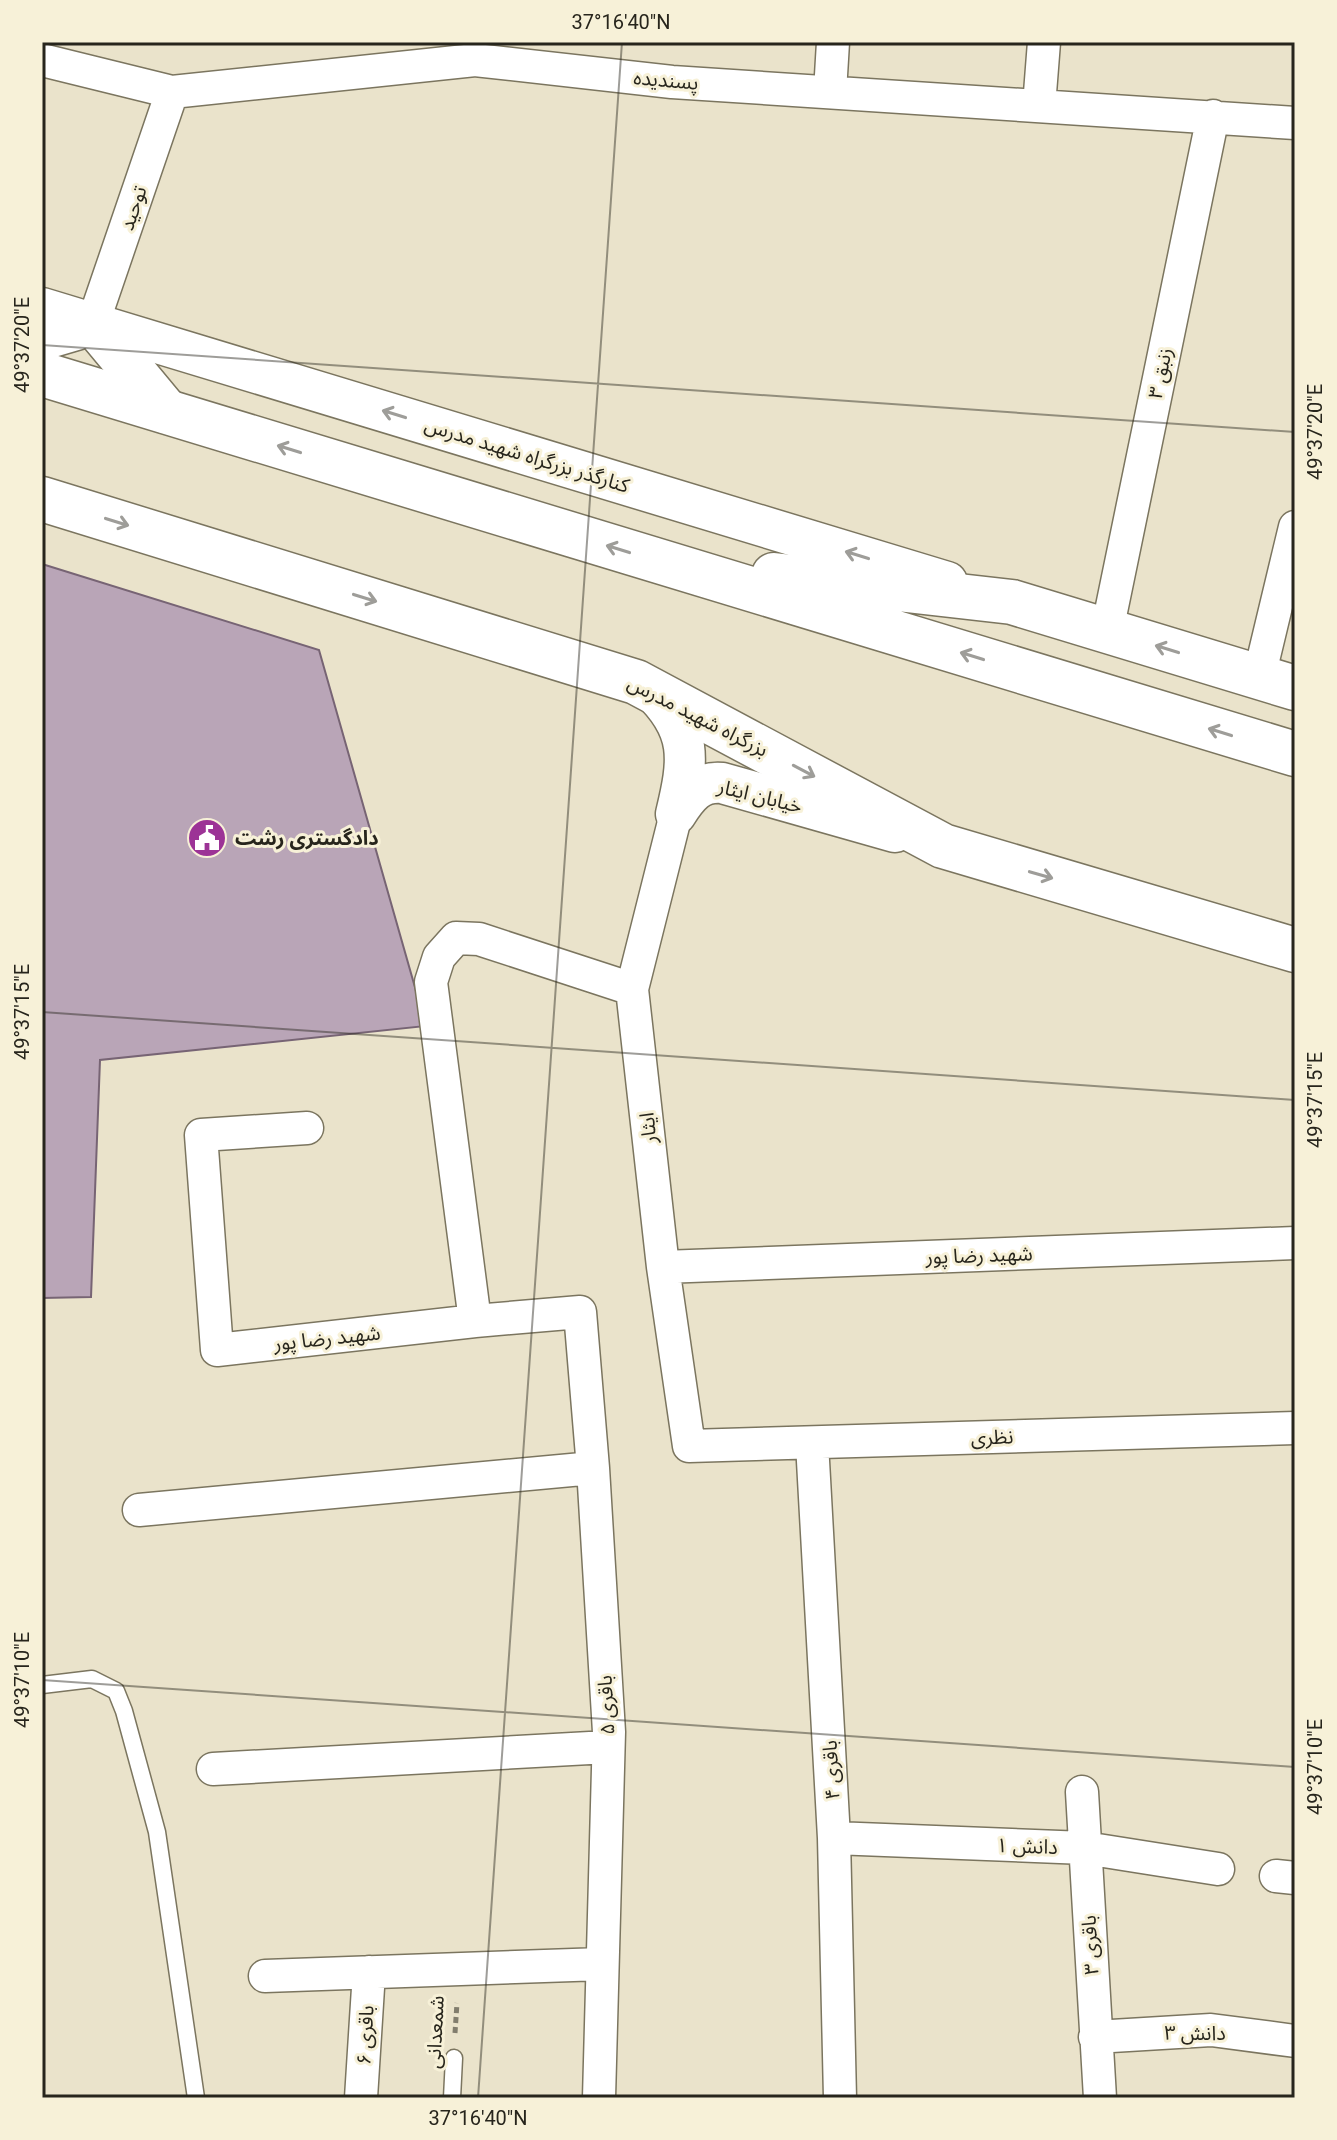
<svg xmlns="http://www.w3.org/2000/svg" width="1337" height="2140" font-family="Roboto,'Noto Sans Arabic',sans-serif">
  <rect width="100%" height="100%" fill="#eae3cb"/>
  <!-- building -->
  <path fill="#b9a5b7" stroke="#776474" stroke-width="2" d="M42 564 319 650 426 1026 100 1060 91 1297 42 1298Z"/>
  <g fill="none" stroke-linecap="round" stroke-linejoin="round">
    <!-- service casing -->
    <g stroke="#7b755f" stroke-width="19">
      <path id="service" d="M42 1685 92 1679 116 1691 124 1711 157 1832 196 2098
        M452 2098 454 2058"/>
    </g>
    <!-- minor casing -->
    <g stroke="#7b755f" stroke-width="35">
      <path id="minor" d="M42 60 172 92 475 60 672 82 1295 123
        M830 92 833 42
        M1039 106 1044 42
        M93 323 172 92
        M1107 631 1213 116
        M1259 677 1295 527
        M676 814 632 989 663 1267 689 1446 1295 1428
        M307 1128 201 1135 217 1350 475 1321 580 1312 593 1468 609 1732 599 2098
        M663 1267 1295 1243
        M475 1321 431 982 439 957 456 938 479 939 632 989
        M812 1443 834 1838 840 2098
        M139 1510 593 1468
        M213 1769 608 1747
        M1082 1792 1100 2098
        M834 1838 1085 1848 1218 1869
        M1276 1876 1295 1878
        M265 1976 602 1964
        M1095 2037 1211 2030 1295 2041
        M361 2098 369 1972"/>
    </g>
    <!-- tertiary casing -->
    <g stroke="#7b755f" stroke-width="43">
      <path id="tertiary" d="M42 308 947 582
        M650 689C693 730 689 760 676 814
        M676 814C688 795 699 781 722 783L895 832"/>
    </g>
    <!-- secondary casing -->
    <g stroke="#7b755f" stroke-width="47">
      <path id="secondary" d="M42 338 93 323 166 411"/>
    </g>
    <!-- trunk casing -->
    <g stroke="#7b755f" stroke-width="47">
      <path id="trunk" d="M42 374 1295 754
        M42 499 636 682 943 846 1295 950
        M774 575 1012 602 1295 688"/>
    </g>
    <!-- path -->
    <path stroke="#817d6d" stroke-width="5" stroke-dasharray="6 4" stroke-linecap="butt" d="M455 2033 457 2003"/>
    <!-- service -->
    <use href="#service" stroke="#fff" stroke-width="16"/>
    <!-- minor -->
    <use href="#minor" stroke="#fff" stroke-width="32"/>
    <!-- tertiary -->
    <use href="#tertiary" stroke="#fff" stroke-width="40"/>
    <!-- secondary -->
    <use href="#secondary" stroke="#fff" stroke-width="44"/>
    <!-- trunk -->
    <use href="#trunk" stroke="#fff" stroke-width="44"/>
  </g>
  <!-- one-way arrows -->
  <defs><path id="oneway-shaft" d="M-6 0H5M1.5-3L5.5 0L1.5 3" fill="none" stroke-width="1.6" stroke-linecap="round" stroke-linejoin="round" transform="scale(2)"/></defs>
  <g stroke="#9e9d99">
    <use href="#oneway-shaft" transform="translate(394 414) rotate(-163)"/>
    <use href="#oneway-shaft" transform="translate(289 449) rotate(-163)"/>
    <use href="#oneway-shaft" transform="translate(117 522) rotate(17)"/>
    <use href="#oneway-shaft" transform="translate(618 549) rotate(-163)"/>
    <use href="#oneway-shaft" transform="translate(857 555) rotate(-163)"/>
    <use href="#oneway-shaft" transform="translate(365 598) rotate(17)"/>
    <use href="#oneway-shaft" transform="translate(1167 649) rotate(-163)"/>
    <use href="#oneway-shaft" transform="translate(972 656) rotate(-163)"/>
    <use href="#oneway-shaft" transform="translate(1220 732) rotate(-163)"/>
    <use href="#oneway-shaft" transform="translate(804 771) rotate(28)"/>
    <use href="#oneway-shaft" transform="translate(1041 875) rotate(16)"/>
  </g>
  <!-- ticks -->
  <path fill="none" stroke="#27251c" stroke-width="2" stroke-opacity="0.45" d="M42 345 1295 432M42 1012 1295 1100M42 1680 1295 1767M478 2098 622 42"/>
  <!-- icons -->
  <defs>
    <g id="civic-disc" transform="scale(2)"><circle r="9.5" fill="#9c3396" stroke="#f7f1d8"/><path d="M-.6-6.5H3V-4.5H.6V-3L4-1V1h2V6H-6V1h2V-1L-.6-3ZM-1.2 2.5V6h2.4V2.5Z" fill="#fff"/></g>
  </defs>
  <g fill-rule="evenodd">
    <use href="#civic-disc" x="207" y="838"/>
  </g>
  <g text-anchor="middle" stroke-width="6" stroke-linejoin="round" paint-order="stroke">
    <!-- street labels -->
    <g font-size="20" fill="#27251c" stroke="#f7f1d8">
      <text transform="translate(666 80) rotate(5)" y="7">پسندیده</text>
      <text transform="translate(133 208) rotate(-71)" y="7">توحید</text>
      <text transform="translate(1160 373) rotate(-78)" y="7">زنبق ۳</text>
      <text transform="translate(527 455) rotate(17)" y="7">کنارگذر بزرگراه شهید مدرس</text>
      <text transform="translate(698 716) rotate(27)" y="7">بزرگراه شهید مدرس</text>
      <text transform="translate(760 796) rotate(14)" y="7">خیابان ایثار</text>
      <text transform="translate(648 1128) rotate(-96)" y="7">ایثار</text>
      <text transform="translate(979 1255) rotate(-2)" y="7">شهید رضا پور</text>
      <text transform="translate(327 1338) rotate(-6)" y="7">شهید رضا پور</text>
      <text transform="translate(992 1437) rotate(-2)" y="7">نظری</text>
      <text transform="translate(606 1705) rotate(-93)" y="7">باقری ۵</text>
      <text transform="translate(831 1770) rotate(-93)" y="7">باقری ۴</text>
      <text transform="translate(1027 1846) rotate(2)" y="7">دانش ۱</text>
      <text transform="translate(1090 1945) rotate(-93)" y="7">باقری ۳</text>
      <text transform="translate(435 2032) rotate(-87)" y="7">شمعدانی</text>
      <text x="1195" y="2040">دانش ۳</text>
      <text transform="translate(365 2035) rotate(-87)" y="7">باقری ۶</text>
    </g>
    <!-- poi labels -->
    <g font-size="20" font-weight="bold" fill="#27251c" stroke="#f7f1d8" text-anchor="start">
      <text x="235" y="845">دادگستری رشت</text>
    </g>
  </g>
  <!-- border -->
  <rect width="1337" height="2140" fill="none" stroke="#f7f1d8" stroke-width="88"/>
  <rect x="44" y="44" width="1249" height="2052" fill="none" stroke="#27251c" stroke-width="3"/>
  <g font-size="20" text-anchor="middle" fill="#27251c">
    <text x="621" y="29">37°16'40"N</text>
    <text transform="translate(22 345) rotate(-90)" y="7">49°37'20"E</text>
    <text transform="translate(1315 432) rotate(-90)" y="7">49°37'20"E</text>
    <text transform="translate(22 1012) rotate(-90)" y="7">49°37'15"E</text>
    <text transform="translate(1315 1100) rotate(-90)" y="7">49°37'15"E</text>
    <text transform="translate(22 1680) rotate(-90)" y="7">49°37'10"E</text>
    <text transform="translate(1315 1767) rotate(-90)" y="7">49°37'10"E</text>
    <text x="478" y="2125">37°16'40"N</text>
  </g>
</svg>
